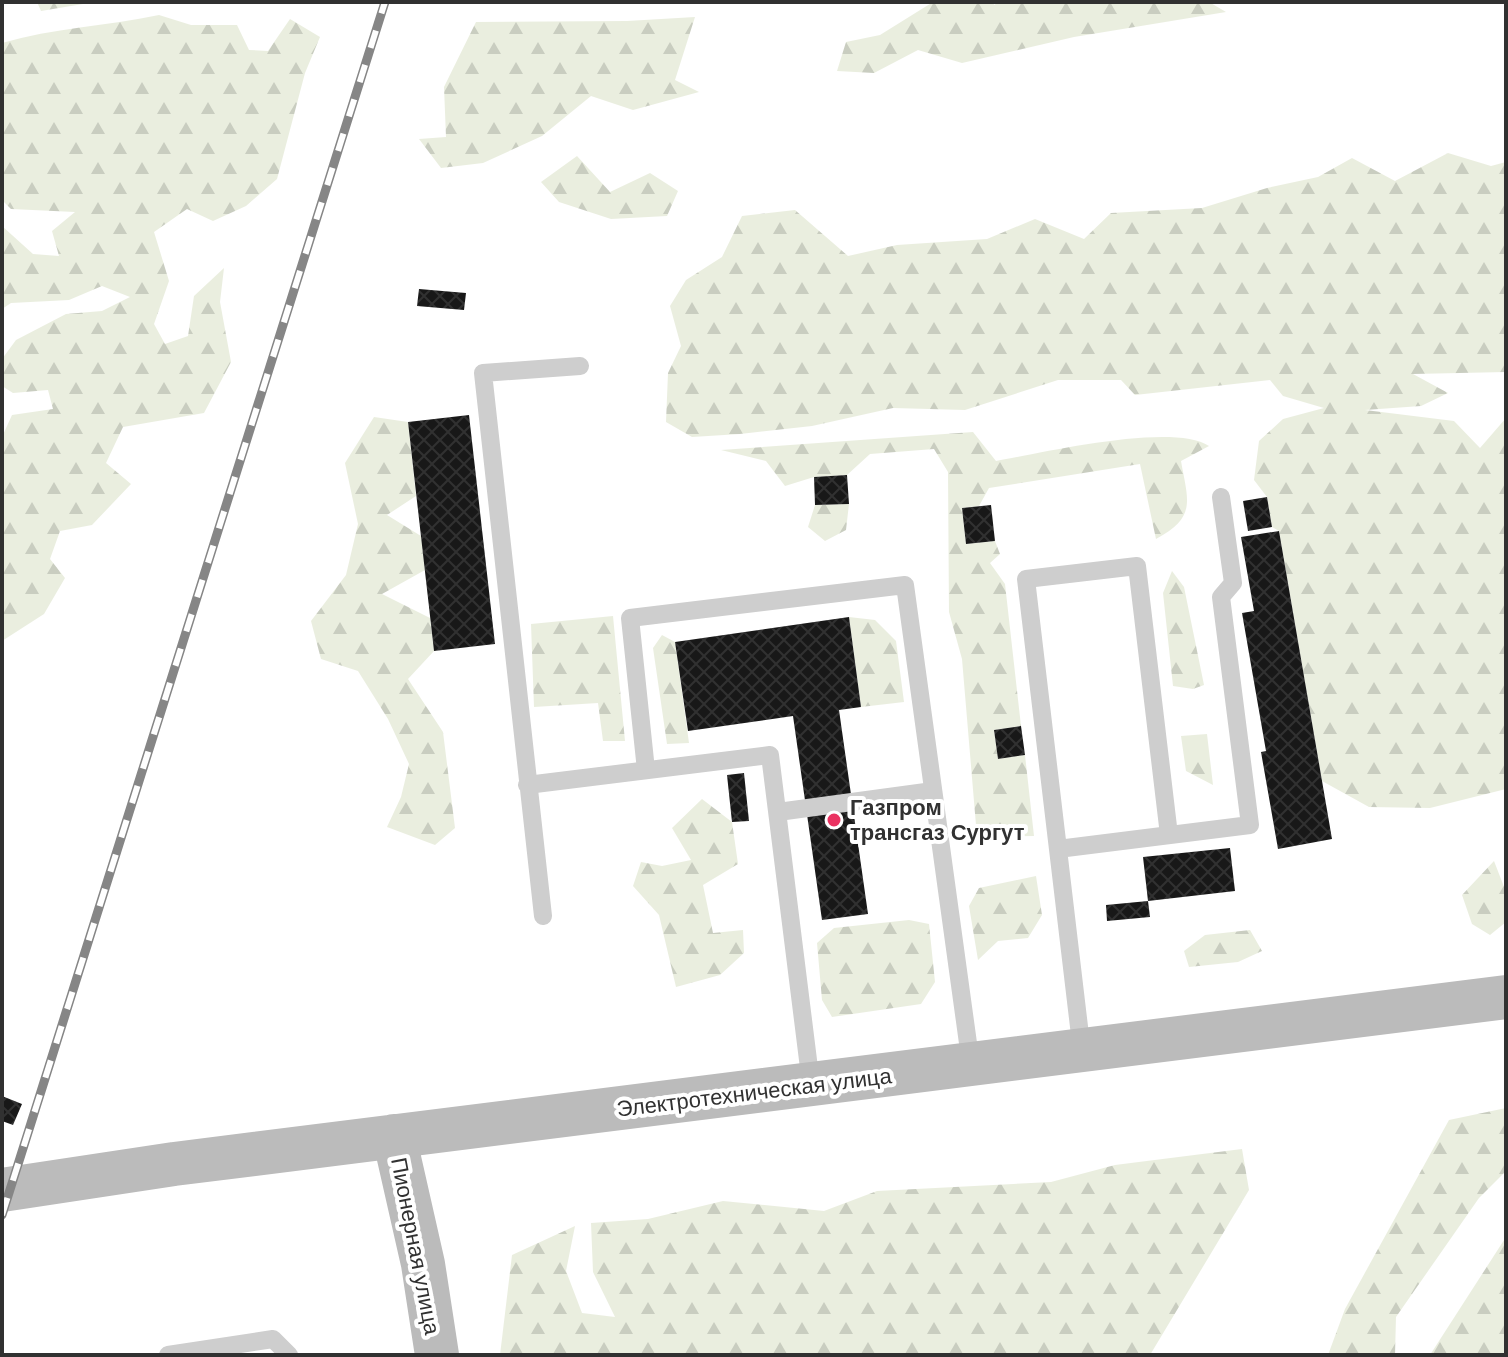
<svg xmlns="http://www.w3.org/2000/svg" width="1508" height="1357" font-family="Arial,sans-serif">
  <defs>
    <pattern id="forest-firs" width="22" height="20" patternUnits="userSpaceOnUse" patternTransform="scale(2)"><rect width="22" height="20" fill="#eaeedf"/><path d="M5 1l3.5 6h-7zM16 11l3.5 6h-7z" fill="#c9cdc0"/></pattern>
    <pattern id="building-cross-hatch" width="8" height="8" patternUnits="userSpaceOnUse" patternTransform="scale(2)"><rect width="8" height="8" fill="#181818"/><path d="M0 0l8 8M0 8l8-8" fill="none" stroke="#313131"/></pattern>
  </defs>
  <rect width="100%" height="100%" fill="#fff"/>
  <!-- forest -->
  <path fill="url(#forest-firs)" d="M37 2H95L41 11Z
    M933 2H990L995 5 996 2H1209L1226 12 1074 37 962 63 918 50 874 73 837 71 846 42 880 35Z
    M159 15 191 25H237L249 50 268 51 290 19 320 37 305 73 277 179 246 206 213 221 187 209 154 232 169 281 154 324 165 344 188 336 194 296 224 268 220 302 231 362 204 413 123 427 106 463 131 484 92 525 60 531 50 559 65 578 44 614 2 641V437L12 415 53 409 48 390 13 393 2 386V359L16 340 66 314 102 311 130 297 102 286 69 300 11 303 2 309V226L33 254 59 256 52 231 75 212 11 209 2 200V43C53 28 107 26 159 15Z
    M695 17 675 80 699 92 633 110 591 96 542 136 483 163 441 168 419 139 446 137 444 87 476 22 627 21Z
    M1448 153 1491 166 1506 162V372L1413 374 1448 393 1421 406 1365 410 1454 421 1480 448 1506 418V789L1430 808 1369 807 1322 781 1279 531 1272 527 1267 497 1254 480 1259 441 1283 419 1324 408 1283 396 1270 380 1135 395 1121 380H1058L965 410 893 408 812 426 740 434 692 437 666 422 668 373 681 346 670 306 686 280 722 257 742 216 795 210 848 256 897 245 987 239 1035 219 1084 239 1111 213 1202 208 1267 188 1318 177 1352 158 1395 181Z
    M577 156 610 192 650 173 678 191 667 216 611 219 559 202 541 182Z
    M374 417 408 422 416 496 387 515 421 536 425 570 382 594 430 618 434 651 408 679 443 732 455 828 435 845 387 827 401 797 409 764 388 719 358 671 321 659 311 621 346 575 358 524 345 463Z
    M973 432 996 461C1042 453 1172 422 1209 446L1181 461C1188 501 1197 517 1156 539L1140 464 989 488 979 506 962 508 966 544 995 541 1000 554 990 563 1005 584 1021 726 994 730 998 759 1025 755 1034 836 977 837 962 659 949 612 948 472 934 449 870 454 847 475 814 477 785 486 766 461 721 450Z
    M849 504 846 530 825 541 808 527 815 505Z
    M1172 571 1184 587 1204 685 1193 689 1173 686 1163 593Z
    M613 616 625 741H603L598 703 534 707 531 624Z
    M849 617 875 620 896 641 904 702 861 707Z
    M662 635 675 642 689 743 667 744 653 648Z
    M1207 734 1213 785 1186 771 1181 736Z
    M702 799 732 822 738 864 703 885 713 933 743 930 744 953 720 975 676 987 659 915 633 886 641 862 662 866 691 860 672 828Z
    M1494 861 1506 892V922L1490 935 1472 924 1462 895Z
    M1036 876 1042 915 1028 938 998 941 978 960 969 906 979 888Z
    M909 920 929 924 935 982 921 1004 832 1017 822 1000 817 943 834 928Z
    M1250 930 1262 951 1238 962 1189 967 1184 951 1205 935Z
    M1506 1108V1171L1479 1198 1396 1317 1395 1355H1328L1345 1309 1449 1120Z
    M1242 1149 1249 1190 1150 1355H500L512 1255 575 1226 566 1271 582 1313 615 1317 593 1272 591 1223 648 1219 723 1201 824 1211 877 1191 1051 1182 1115 1165Z
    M1506 1237V1355H1430Z"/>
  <!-- building -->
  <path fill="url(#building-cross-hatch)" d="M419 289 466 293 464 310 417 306Z
    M469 415 495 644 434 651 408 422Z
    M847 475 849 504 815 505 814 477Z
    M1267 497 1272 527 1248 531 1243 501Z
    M991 505 995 541 966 544 962 508Z
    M1279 531 1332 839 1278 849 1261 752 1266 751 1242 613 1254 611 1241 537Z
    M849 617 861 707 839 710 868 914 822 920 793 716 688 731 675 642Z
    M1021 726 1025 755 998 759 994 730Z
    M744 773 749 821 732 822 727 775Z
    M1230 848 1235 891 1148 901 1143 857Z
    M1148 901 1150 917 1107 921 1106 905Z
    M2 1096 22 1104 13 1125 2 1121Z"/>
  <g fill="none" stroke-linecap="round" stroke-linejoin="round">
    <!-- lane -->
    <path stroke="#cecece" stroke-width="18" d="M646 770 630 618 905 585 971 1065
      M527 785 770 755 811 1084
      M778 812 933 791
      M1058 849 1250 825 1221 597 1233 583 1221 497
      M543 916 483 373 580 366
      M1082 1052 1026 579 1137 566 1169 835
      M168 1355 273 1339 289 1355"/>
    <!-- secondary -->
    <path stroke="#bbb" stroke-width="44" d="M394 1136 423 1264 437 1355
      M2 1190 174 1164 1506 997"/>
    <!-- rail casing -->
    <g stroke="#868686" stroke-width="9">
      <path id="rail" d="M2 1215 385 2"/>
    </g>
    <!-- rail -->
    <use href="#rail" stroke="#fff" stroke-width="6" stroke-dasharray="18" stroke-linecap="butt"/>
  </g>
  <!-- markers -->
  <circle fill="#ea3261" stroke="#fff" stroke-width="3" cx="834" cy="820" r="8"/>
  <g text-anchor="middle" stroke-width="8" stroke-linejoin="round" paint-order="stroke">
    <!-- poi labels -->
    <g font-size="22" font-weight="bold" fill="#313131" stroke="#fff" text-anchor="start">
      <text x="850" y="815">Газпром<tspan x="850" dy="25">трансгаз Сургут</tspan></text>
    </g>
    <!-- street labels -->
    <g font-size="22" fill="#313131" stroke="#fff">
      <text transform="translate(754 1092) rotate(-7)" y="8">Электротехническая улица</text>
      <text transform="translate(416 1246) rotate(79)" y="8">Пионерная улица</text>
    </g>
  </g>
  <!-- border -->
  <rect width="1508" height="1357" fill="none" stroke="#313131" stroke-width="8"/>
</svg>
